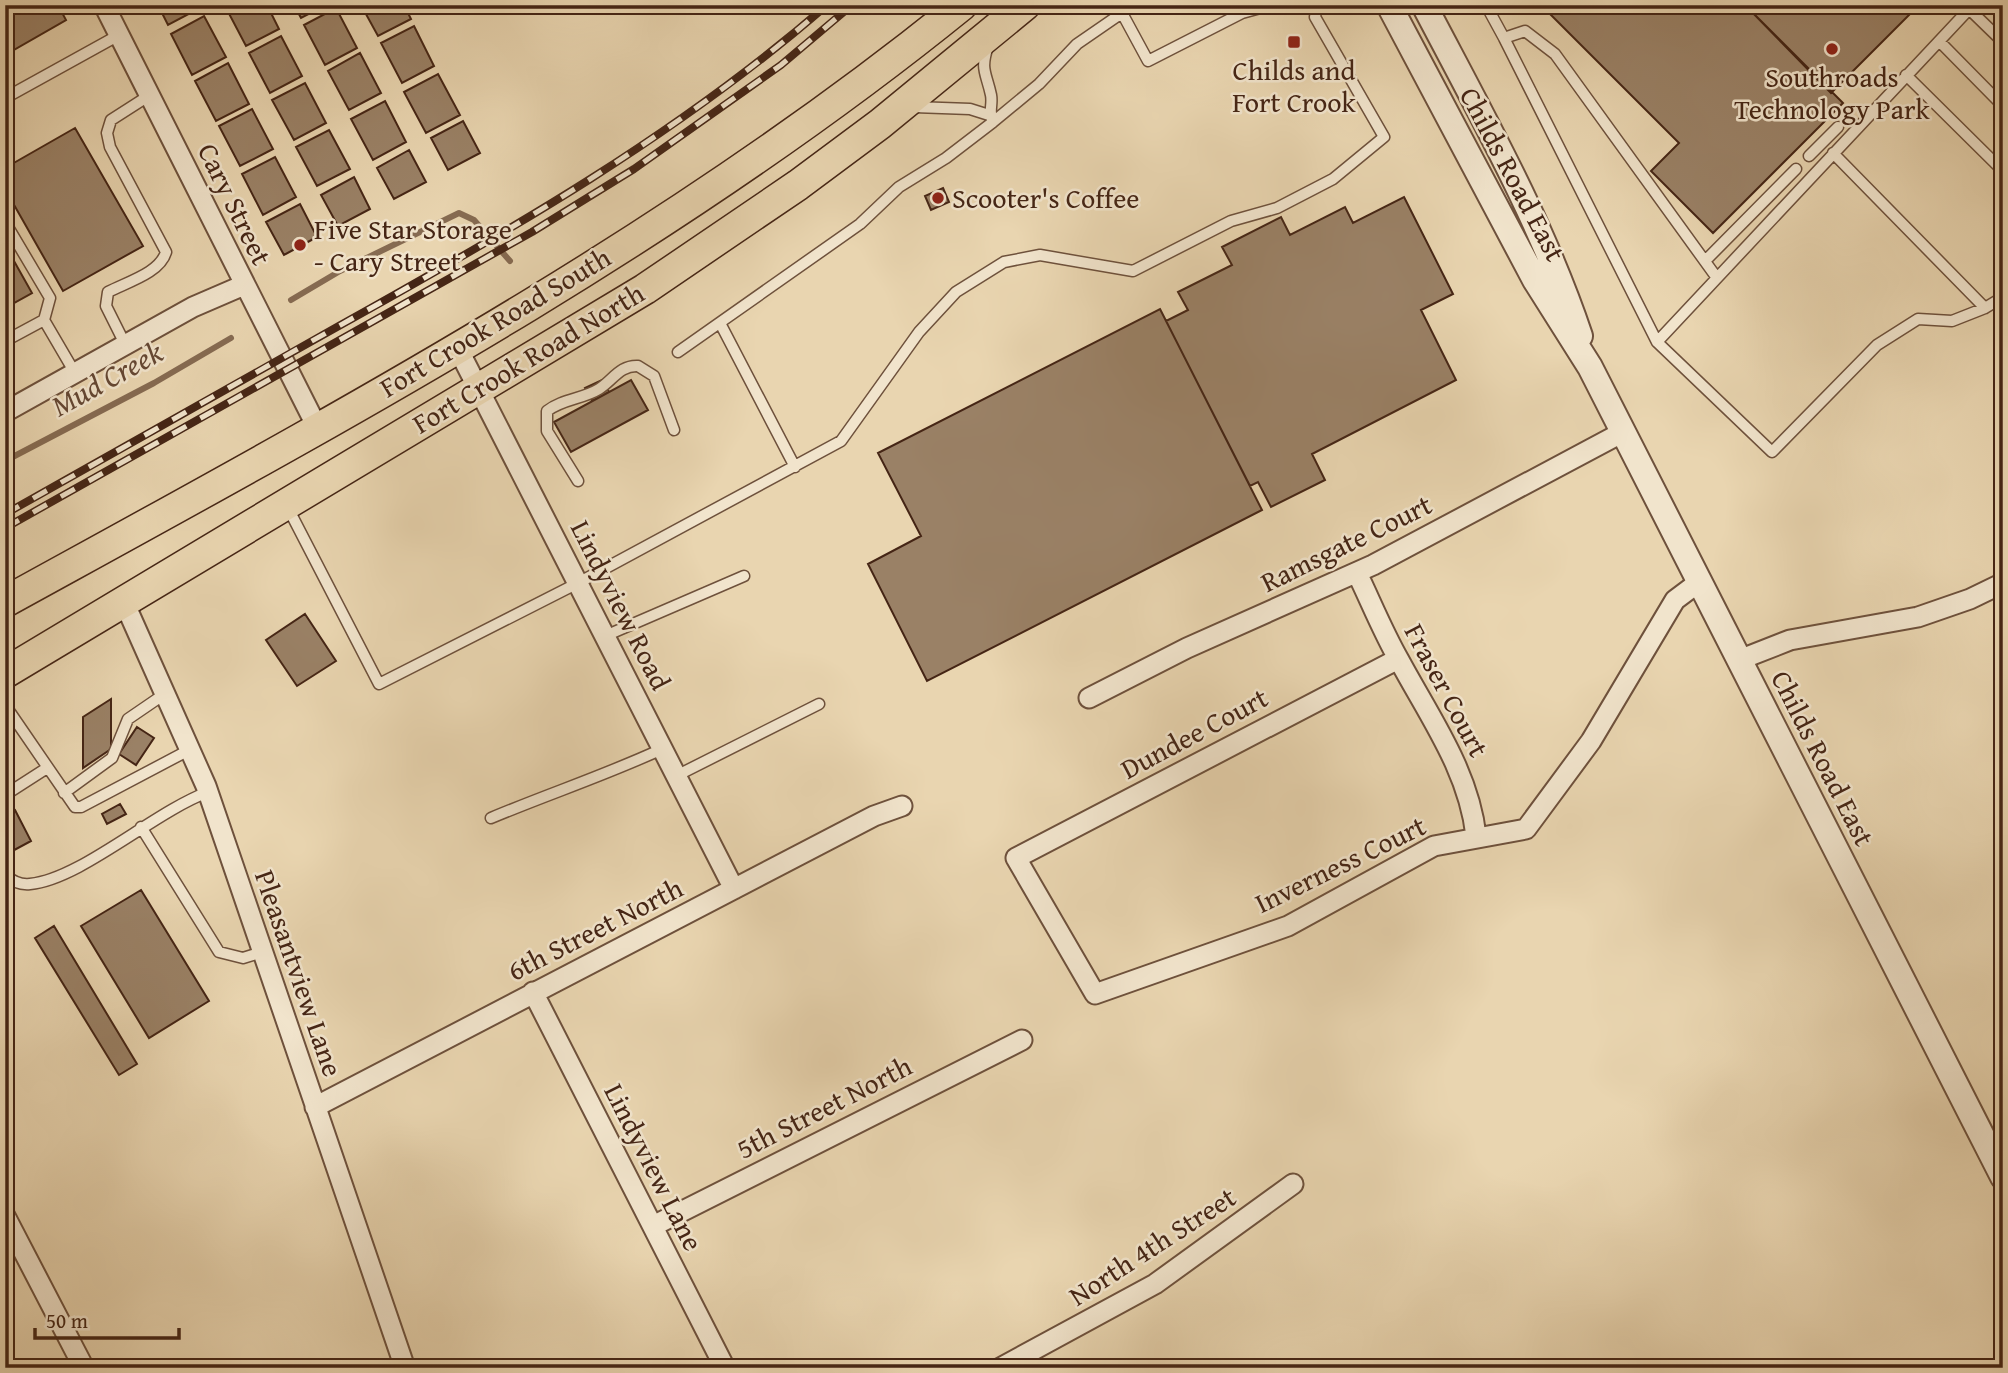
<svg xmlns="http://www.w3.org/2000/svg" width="2008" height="1373" font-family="'Gentium Book Plus',serif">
  <rect width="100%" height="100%" fill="#e9d5b0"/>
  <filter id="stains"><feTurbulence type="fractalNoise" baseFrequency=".00286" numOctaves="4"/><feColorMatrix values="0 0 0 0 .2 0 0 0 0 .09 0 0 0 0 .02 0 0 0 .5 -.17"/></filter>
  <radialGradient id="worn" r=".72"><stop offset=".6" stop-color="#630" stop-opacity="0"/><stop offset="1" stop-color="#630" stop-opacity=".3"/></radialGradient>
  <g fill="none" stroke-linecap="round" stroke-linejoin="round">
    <!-- stream -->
    <path stroke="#866b52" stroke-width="6" d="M291 300 340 271 459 213 474 220 510 261
      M5 461 154 383 231 338"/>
  </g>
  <!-- building -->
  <path fill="#9a8166" stroke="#452515" stroke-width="2" d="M9 5H58L66 20 5 55V7Z
    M158 5H199L200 8 168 25Z
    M267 5 279 29 246 46 225 6Z
    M294 5H326L301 18Z
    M361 5H404L411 19 378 36Z
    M1557 5H1745L1843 103 1713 233 1651 171 1679 143 1549 13Z
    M1745 5H1919L1831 93Z
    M336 8 357 48 325 65 304 25Z
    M204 16 226 57 192 75 171 34Z
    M414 26 434 66 402 83 381 43Z
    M281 36 302 76 270 93 249 53Z
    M360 53 381 93 349 110 328 71Z
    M228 63 249 104 216 121 195 81Z
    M438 74 460 115 426 133 404 92Z
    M305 83 326 123 294 140 272 100Z
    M385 101 406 142 373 160 351 119Z
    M252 109 273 149 240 166 219 126Z
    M463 121 480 153 448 170 431 138Z
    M75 128 143 246 63 291 5 189V168Z
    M329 130 350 169 317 186 296 147Z
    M409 150 426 182 394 199 377 168Z
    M275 157 296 197 263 215 242 174Z
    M354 177 370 209 338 226 321 195Z
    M943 188 949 202 931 210 925 196Z
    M1404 197 1453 294 1421 310 1456 380 1312 454 1325 480 1271 507 1258 482 1250 486 1166 321 1188 310 1178 292 1232 265 1222 247 1281 217 1290 235 1345 207 1353 223Z
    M300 204 317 237 284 255 266 222Z
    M5 245 32 293 5 308Z
    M1160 309 1262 510 927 681 868 564 921 536 878 453Z
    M602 380 609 392 592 401 585 388Z
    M631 380 648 410 571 452 554 422Z
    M305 614 336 661 297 686 266 640Z
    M111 699V749L83 768V717Z
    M137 727 154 738 136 765 119 754Z
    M120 804 126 814 107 824 102 814Z
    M15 810 31 841 5 855V815Z
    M141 890 209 1001 149 1038 81 926Z
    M54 926 137 1064 119 1075 35 938Z"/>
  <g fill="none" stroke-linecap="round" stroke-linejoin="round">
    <!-- service casing -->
    <g stroke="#6e513c" stroke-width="13">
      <path id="service" d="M1486 5 1504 38 1525 31 1555 54 1717 278
        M1969 9 2003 42
        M1504 38 1657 342 1772 452 1877 345 1918 319 1952 321 1985 308 2003 297
        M1940 42 2003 106
        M988 46C980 70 986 72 991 95 993 105 988 112 993 122
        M1906 75 2003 171
        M5 98 119 35
        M914 107 970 109 989 115
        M1833 153 1985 308
        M1809 156 1838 127
        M5 222 50 298 44 320 75 373
        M1705 261 1796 169
        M720 323 795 467
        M5 341 44 320
        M1657 342 1973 5
        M125 344 106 306 108 292C127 282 160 273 166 252L110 147 107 133 111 120 150 95
        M678 352 860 224 899 187 946 158 993 122 1039 84 1077 44 1122 13 1148 61 1242 13 1271 5
        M578 481 547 431V411C562 399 583 399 599 389 613 380 620 365 638 366L654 376 674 430
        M288 508 379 684 578 583 841 441 919 332 956 292 1004 262 1040 255 1133 271 1231 221 1277 208 1333 179 1384 137 1315 17 1317 5
        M605 636 744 576
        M5 705 75 807H81L191 749
        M676 776 819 704
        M64 793 112 758 128 719 166 693
        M5 795 47 768
        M491 818C548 794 606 775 662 749
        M141 827 219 952 243 958 262 952
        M5 875C12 881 21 885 30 884 81 879 154 812 208 792"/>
    </g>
    <!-- minor casing -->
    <g stroke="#6e513c" stroke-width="23">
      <path id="minor" d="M104 5 317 427
        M457 347 734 889
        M5 412 193 307 244 285
        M1357 573C1371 602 1383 632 1399 660 1429 716 1469 771 1476 836
        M124 602 206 786 405 1368
        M1398 659 1016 858 1095 994 1288 926 1434 846 1526 829 1591 741 1675 600 1699 582
        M1739 660 1790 640 1918 617 1970 599 2003 583
        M1089 698 1187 648 1373 565 1623 432
        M533 992 725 1368
        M315 1107 874 816 902 806
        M5 1216 84 1368
        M653 1226 1022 1040
        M1000 1368 1155 1284 1293 1184"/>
    </g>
    <!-- tertiary casing -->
    <g stroke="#6e513c" stroke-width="28">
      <path id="tertiary" d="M1389 5 1535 280 1590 367 2003 1177
        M1424 5C1481 114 1541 220 1580 336"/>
    </g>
    <!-- primary casing -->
    <g stroke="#452515" stroke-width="33">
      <path id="primary" d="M5 602C334 421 670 242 962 5
        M5 673 645 289 798 185 880 124 1025 5"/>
    </g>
    <!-- service -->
    <use href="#service" stroke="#f1e4cc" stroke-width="10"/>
    <!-- minor -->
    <use href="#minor" stroke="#f1e4cc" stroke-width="19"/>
    <!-- tertiary -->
    <use href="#tertiary" stroke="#f1e4cc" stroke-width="24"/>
    <!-- primary -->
    <use href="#primary" stroke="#e9d5b0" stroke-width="30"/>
    <!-- rail casing -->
    <g stroke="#452515" stroke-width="8">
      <path id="rail" d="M5 514C116 452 226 389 337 327 508 232 679 134 827 5
        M5 528 532 232 634 169 781 65 852 5"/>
    </g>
    <!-- rail -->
    <use href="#rail" stroke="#f1e4cc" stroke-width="5" stroke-dasharray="16" stroke-linecap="butt"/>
  </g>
  <!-- markers -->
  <g fill="#8f2418" stroke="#f1e4cc" stroke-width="2.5">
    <rect x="1287" y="35" width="14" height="14" rx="3.5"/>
    <circle cx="1832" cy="49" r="7"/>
    <circle cx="938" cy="198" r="7"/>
    <circle cx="300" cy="245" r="7"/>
  </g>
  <g text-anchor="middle" stroke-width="5" stroke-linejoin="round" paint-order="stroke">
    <!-- poi labels -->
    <g font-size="28" fill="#452515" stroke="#f1e4cc">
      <text x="1294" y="80">Childs and<tspan x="1294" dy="32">Fort Crook</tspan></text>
      <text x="1832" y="87">Southroads<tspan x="1832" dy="32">Technology Park</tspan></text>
      <text x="952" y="208" text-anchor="start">Scooter's Coffee</text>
      <text x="314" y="239" text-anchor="start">Five Star Storage<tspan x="314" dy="32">- Cary Street</tspan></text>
    </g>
    <!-- street labels -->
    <g font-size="28" fill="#452515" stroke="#f1e4cc">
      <text transform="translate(1513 174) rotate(62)" y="10">Childs Road East</text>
      <text transform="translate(235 204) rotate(64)" y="10">Cary Street</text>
      <text transform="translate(495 322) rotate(-31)" y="10">Fort Crook Road South</text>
      <text transform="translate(528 358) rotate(-31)" y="10">Fort Crook Road North</text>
      <text transform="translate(1346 543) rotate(-26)" y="10">Ramsgate Court</text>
      <text transform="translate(621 605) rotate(63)" y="10">Lindyview Road</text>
      <text transform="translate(1447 690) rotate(62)" y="10">Fraser Court</text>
      <text transform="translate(1194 733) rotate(-28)" y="10">Dundee Court</text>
      <text transform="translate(1823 758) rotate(63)" y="10">Childs Road East</text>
      <text transform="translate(1340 864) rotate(-26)" y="10">Inverness Court</text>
      <text transform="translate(595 929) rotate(-27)" y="10">6th Street North</text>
      <text transform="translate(299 973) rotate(71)" y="10">Pleasantview Lane</text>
      <text transform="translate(824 1107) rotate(-27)" y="10">5th Street North</text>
      <text transform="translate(654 1167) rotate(63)" y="10">Lindyview Lane</text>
      <text transform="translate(1152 1246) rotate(-33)" y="10">North 4th Street</text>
    </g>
    <!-- water labels -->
    <g font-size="30" font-style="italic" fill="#654834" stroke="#f1e4cc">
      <text transform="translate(107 379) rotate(-29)" y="10">Mud Creek</text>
    </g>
  </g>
  <!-- margin -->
  <rect width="2008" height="1373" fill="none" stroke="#e9d5b0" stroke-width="28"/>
  <rect x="7" y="7" width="1994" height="1359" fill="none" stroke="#452515" stroke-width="3.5"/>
  <rect x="14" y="14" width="1980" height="1345" fill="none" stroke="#452515" stroke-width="2"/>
  <!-- scale -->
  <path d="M35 1328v10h144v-10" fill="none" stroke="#452515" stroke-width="3.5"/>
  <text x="46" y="1328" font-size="21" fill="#452515" stroke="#f1e4cc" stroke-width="5" paint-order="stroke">50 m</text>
  <rect width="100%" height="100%" filter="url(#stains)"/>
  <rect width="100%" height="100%" fill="url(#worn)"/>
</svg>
